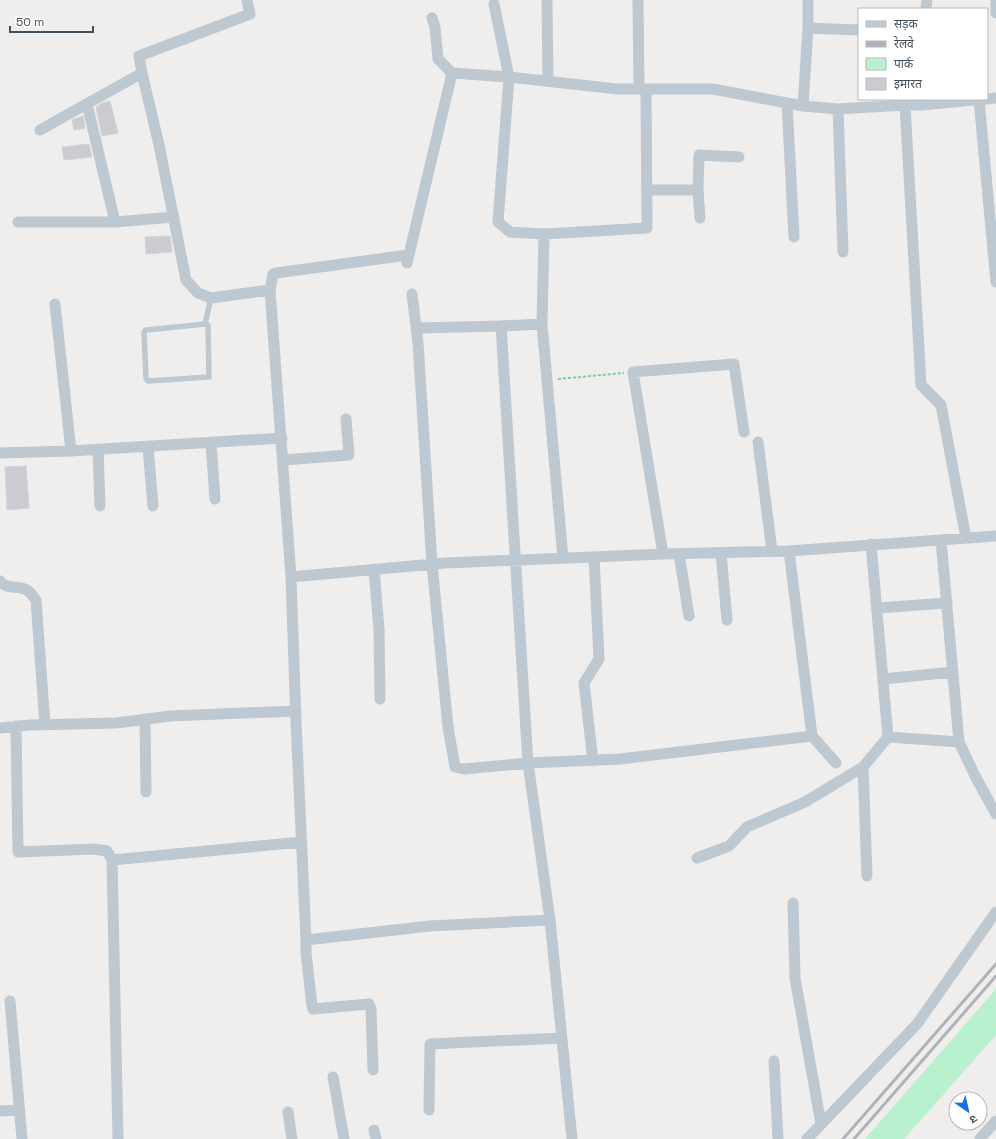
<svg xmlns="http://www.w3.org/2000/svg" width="996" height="1139" font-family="'Space Grotesk','Noto Sans Devanagari',sans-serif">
  <rect width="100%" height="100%" fill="#f0eded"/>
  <!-- green -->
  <path fill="#b9f0ce" d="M996 989V1035L904 1139H865Z"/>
  <!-- building -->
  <path fill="#caccd2" stroke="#d1d3d9" d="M110 101 118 133 102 136 96 107 103 103Z
    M83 116 85 128 74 130 72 120Z
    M89 144 92 157 64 160 62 147Z
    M170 236 172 252 146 254 145 237Z
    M26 466 29 508 7 510 5 467Z"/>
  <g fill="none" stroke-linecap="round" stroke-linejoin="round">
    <!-- path -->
    <path stroke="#71cea0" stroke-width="2" stroke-dasharray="3 2" stroke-linecap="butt" d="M558 379 624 373"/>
    <!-- service -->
    <path stroke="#bdc8d0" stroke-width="5.5" d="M205 324 146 330 144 332 146 378 148 381 209 377 208 325 205 324 211 298"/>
    <!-- minor -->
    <path stroke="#bdc8d0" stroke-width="11" d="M247 0 250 14 139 56 142 73 159 145 186 280 198 293 211 298 270 290 291 577 445 563 663 554 789 551 996 536
      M547 0 548 81
      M638 0 639 89
      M996 0V13
      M494 4 509 77 498 222 510 232 544 234 542 324
      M926 9 927 0
      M432 18 435 27 438 59 452 73
      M808 28 859 30
      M987 99 996 98
      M979 100 996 282
      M787 103 794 237
      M87 104 115 222
      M905 105 921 385 941 405 966 538
      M803 106 808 28V0
      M838 109 843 252
      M40 130 142 73
      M647 190H698L699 155 739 157
      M698 190 700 218
      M18 222H115L174 217
      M544 234 647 228 646 89
      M407 263 452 73 509 77 617 89H713L803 106 838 109 905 105H922L984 99
      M270 290 273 274 276 273 408 255
      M412 294 418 343 432 564 448 727 455 767 464 769 528 763 620 759 812 736
      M55 304 71 451
      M501 326 542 324 563 558
      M417 328 501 326 528 763 550 920
      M758 442 772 551
      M211 443 215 499
      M148 446 153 506
      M98 449 100 506
      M0 453 71 451 282 438
      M283 460 349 455 346 419
      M941 540 959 742
      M789 551 812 736 836 763
      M721 553 727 620
      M663 554 633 372 734 364 744 432
      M679 554 689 616
      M374 569 379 630 380 699
      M291 577 296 722 306 940 430 926 550 920 572 1139
      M0 581C6 590 18 585 27 590 31 593 34 597 36 600L45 725
      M877 608 947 603
      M883 679 953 672
      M145 719 146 792
      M16 726 18 852 94 849 107 851 112 860 118 1139
      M0 728 30 725 116 723 170 716 296 711
      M888 737 959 742 975 776 996 814
      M593 761 584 683 599 659 594 557
      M863 767 867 876
      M697 858 729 846 747 827 805 802 863 767 888 737 871 544
      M112 860 302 842
      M793 903 795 978 821 1124
      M306 940V953L312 1006 313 1009 369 1004 371 1009 373 1070
      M10 1001 22 1139
      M774 1061 778 1139
      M333 1077 344 1139
      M429 1110 430 1044 562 1038
      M0 1111 19 1110
      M288 1112 292 1139
      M374 1130 376 1139
      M807 1139 917 1024 996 912
      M980 1139 996 1121"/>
    <!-- rail -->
    <path stroke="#afb2b8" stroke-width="3" d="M843 1139 996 964
      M854 1139 996 976"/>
  </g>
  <!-- legend -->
  <rect x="858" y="8" width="130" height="92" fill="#ffffff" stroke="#b5b9bd"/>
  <rect x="866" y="21" width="20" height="6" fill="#bdc8d0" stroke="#b5b9bd"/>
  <text x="894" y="28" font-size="12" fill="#45515b">सड़क</text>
  <rect x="866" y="41" width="20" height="6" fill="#afb2b8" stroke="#b5b9bd"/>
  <text x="894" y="48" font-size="12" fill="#45515b">रेलवे</text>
  <rect x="866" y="58" width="20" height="12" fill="#b9f0ce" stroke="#b5b9bd"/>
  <text x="894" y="68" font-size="12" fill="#45515b">पार्क</text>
  <rect x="866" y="78" width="20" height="12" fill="#caccd2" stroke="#b5b9bd"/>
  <text x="894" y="88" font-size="12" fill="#45515b">इमारत</text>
  <!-- north arrow -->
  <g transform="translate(968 1111) rotate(146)"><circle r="19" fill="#ffffff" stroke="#b5b9bd"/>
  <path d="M0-3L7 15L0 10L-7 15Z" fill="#146fe3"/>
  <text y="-6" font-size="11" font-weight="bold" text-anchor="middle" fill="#45515b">उ</text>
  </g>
  <!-- scale -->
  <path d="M10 26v6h83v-6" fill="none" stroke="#45515b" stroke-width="2"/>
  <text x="16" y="26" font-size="12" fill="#45515b" stroke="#ffffff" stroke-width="3" paint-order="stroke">50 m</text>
</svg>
